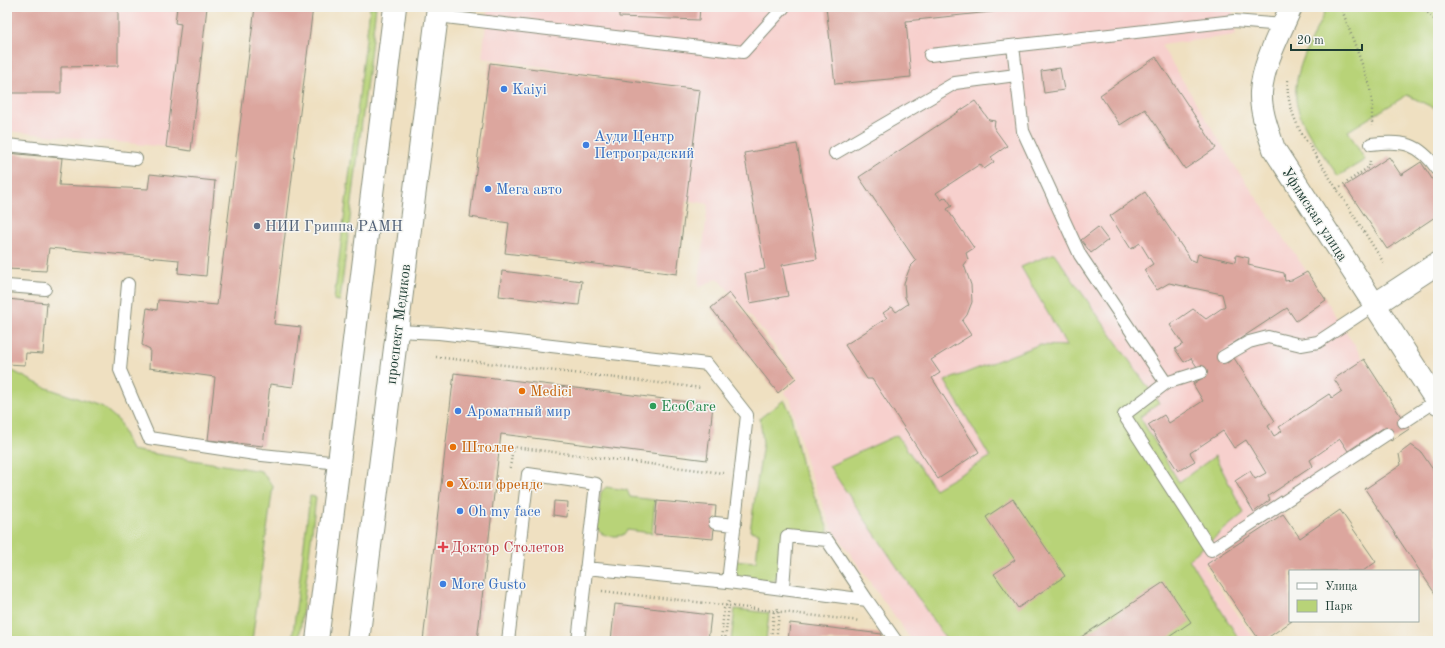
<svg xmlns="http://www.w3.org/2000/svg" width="1445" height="648" font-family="'Old Standard TT',serif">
  <rect width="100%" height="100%" fill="#f6f6f2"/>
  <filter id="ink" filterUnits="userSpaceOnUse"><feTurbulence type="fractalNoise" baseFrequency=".025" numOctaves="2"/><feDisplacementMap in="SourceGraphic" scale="8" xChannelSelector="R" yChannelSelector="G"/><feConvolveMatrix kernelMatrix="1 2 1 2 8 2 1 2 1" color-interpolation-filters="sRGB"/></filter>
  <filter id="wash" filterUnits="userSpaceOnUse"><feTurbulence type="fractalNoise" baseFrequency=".012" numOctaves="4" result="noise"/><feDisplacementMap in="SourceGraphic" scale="16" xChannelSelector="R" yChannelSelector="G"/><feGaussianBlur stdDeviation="0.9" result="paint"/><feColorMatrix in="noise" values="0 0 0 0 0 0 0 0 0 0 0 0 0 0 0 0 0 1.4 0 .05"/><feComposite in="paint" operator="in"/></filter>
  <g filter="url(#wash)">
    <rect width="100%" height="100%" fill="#efe0c1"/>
    <!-- built -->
    <path fill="#f7d0cd" d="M7 7H177L175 23 181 24 166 147 7 131Z
      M488 7H1239L1232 8 1236 35 1161 45 1233 163 1307 272 1409 429 1204 566 1256 641H912L831 527 806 462 790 398 783 393 798 378 767 336 718 278 698 288 708 204 686 200 700 90 482 58Z"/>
    <!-- green -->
    <path fill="#b8d378" stroke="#6c8856" d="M370 7H376L340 301 334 300Z
      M1325 7H1438V110L1407 95 1348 131 1365 160 1338 176C1324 155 1298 124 1296 99 1293 70 1313 38 1324 13Z
      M1054 253 1159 403 1140 417 1179 482 1215 456 1244 513 1189 559 1239 639 1235 641H947L829 466 897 435 935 489 990 457 945 381 1038 345 1067 346 1021 267Z
      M7 368 44 387 103 407 119 421 131 450 261 471 273 486 252 641H7Z
      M784 400 790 411 802 466 828 529 827 538 786 534 780 577 772 582 739 579 733 573V560L756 562 759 533 750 531 763 443 760 418Z
      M606 487 627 490 630 497 655 500 652 533 627 530 623 535C614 537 599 537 597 527L601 492Z
      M310 496 316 497 299 641H292Z
      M735 609 769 613 766 641H731Z"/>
    <g id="blocks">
      <!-- building -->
      <path fill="#dca69e" d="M7 7H118V66L61 67V93H7Z
        M177 7H207L191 151 166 147 181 24 175 23Z
        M255 7H313L274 324 301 327 293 387 270 384 263 446 208 440 215 377 149 368 150 349 142 345 147 308 157 310 158 300 217 305Z
        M619 7H700L699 20 619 17Z
        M826 7H1028V8L906 21 911 77 835 84Z
        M1156 57 1216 148 1185 169 1145 109 1120 125 1100 95Z
        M490 63 700 90 677 274 505 253 509 223 470 217Z
        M1060 68 1064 90 1044 93 1041 71Z
        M975 101 989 120 995 121 994 128 1007 146 991 157 994 162 984 169 980 164 936 193 941 200 946 197 952 206 947 209 974 248 966 253 968 260 964 265 971 285 972 302 967 315 962 321 971 335 931 360 940 373 932 378 979 452 938 479 872 379H867L845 345 887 318 883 313 892 307 896 312 908 304 905 297 904 283 910 267 916 261 859 177Z
        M797 144 817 259 782 265 788 296 750 303 745 273 765 269 744 153Z
        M7 153 62 158 59 185 148 189 150 174 215 181 206 276 178 273 179 260 49 248 46 271 7 269Z
        M1389 157 1401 175 1421 162 1438 188V215L1387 249 1345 186Z
        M1145 192 1191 260 1196 262 1198 254 1235 262 1236 255 1249 258 1248 265 1284 273 1285 281 1292 280 1307 272 1326 300 1296 321 1287 308 1220 352 1227 363 1234 358 1275 421 1268 426 1274 436 1282 431 1279 427 1329 394 1332 398 1342 391 1334 379 1364 359 1409 429 1391 441 1383 428 1348 451 1340 439 1310 460 1313 466 1268 496 1270 500 1254 512 1235 481 1250 471 1255 479 1266 473 1246 440 1234 448 1223 431 1190 453 1195 461 1178 471 1148 425 1164 415 1169 423 1203 401 1193 384 1204 377 1191 358 1184 362 1175 349 1183 344 1170 325 1193 309 1206 319 1225 306 1222 294 1169 283 1157 290 1144 270 1153 264 1140 243 1131 249 1110 216Z
        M1098 227 1108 240 1091 253 1081 240Z
        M502 271 582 281 579 305 499 296Z
        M729 293 796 378 778 393 711 308Z
        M7 299 47 303 43 354 26 353 25 365 7 364Z
        M454 373 713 405 707 460 501 434 477 641H423Z
        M1411 445 1421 452 1438 477V598L1365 489 1401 465 1399 454Z
        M1013 499 1065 576 1018 608 994 574 1015 560 986 517Z
        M554 501 568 502 567 517 553 515Z
        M657 501 716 506 713 539 654 534Z
        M1340 510 1376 562 1363 571H1290V621H1292L1263 641H1260L1207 564 1283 514 1300 538Z
        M1164 582 1191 622 1163 641H1075Z
        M615 604 711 615 708 641H611Z
        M790 623 882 634 881 641H788Z"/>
    </g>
  </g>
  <g filter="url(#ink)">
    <use href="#blocks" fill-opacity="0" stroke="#878e7a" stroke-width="1"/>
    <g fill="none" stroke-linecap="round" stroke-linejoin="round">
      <!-- lane casing -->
      <g stroke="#878e7a" stroke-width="14">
        <path id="lane" d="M437 16 743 52 784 7
          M1013 46 1023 131 1080 255 1166 383 1201 372
          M930 55 1234 21 1284 25
          M1371 144C1404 140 1419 143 1438 170
          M7 145 136 159
          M835 153 955 83 1016 75
          M128 284 120 370 149 438 262 455 339 463
          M7 286 45 289
          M397 331 439 333 707 364 747 415 728 582 867 600 896 641
          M1223 357 1249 342 1268 337 1301 345 1318 342 1374 305
          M1166 383 1124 415 1211 550 1387 434
          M1404 422 1436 401
          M715 523 735 525
          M586 568 728 582
          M783 587 787 536 827 540 867 600
          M508 641 528 474 596 484 578 641"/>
      </g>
      <!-- street casing -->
      <g stroke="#878e7a" stroke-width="24">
        <path id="street" d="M1291 7C1280 33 1263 63 1261 92 1260 111 1268 131 1274 149L1438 403
          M1374 305 1438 263"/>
      </g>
      <!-- primary casing -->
      <g stroke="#878e7a" stroke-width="24">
        <path id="primary" d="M317 641 395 7
          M358 641 438 7"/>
      </g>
      <!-- path -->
      <path stroke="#878e7a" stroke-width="2.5" stroke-dasharray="1 3" stroke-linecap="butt" d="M1341 7 1369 83 1372 101V126
        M1422 7 1438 23
        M1288 80C1286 99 1293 115 1300 131L1384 263
        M1337 189 1369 167 1370 161
        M436 357 702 388
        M510 468 513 447 723 473
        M602 591 860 621
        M721 641 724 609 730 600
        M725 641 729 606
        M771 641 774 611
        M776 641 779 615 777 606"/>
      <!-- lane -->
      <use href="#lane" stroke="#fff" stroke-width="12"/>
      <!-- street -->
      <use href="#street" stroke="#fff" stroke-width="22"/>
      <!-- primary -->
      <use href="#primary" stroke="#fff" stroke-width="22"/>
    </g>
  </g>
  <!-- markers -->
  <g fill="#3f7fe0" stroke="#f6f6f2" stroke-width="1.5">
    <circle cx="504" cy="89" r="4"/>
    <circle cx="586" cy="145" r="4"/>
    <circle cx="488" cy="189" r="4"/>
    <circle cx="458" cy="411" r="4"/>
    <circle cx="460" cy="511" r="4"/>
    <circle cx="443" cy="584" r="4"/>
  </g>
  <circle fill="#5c6f8a" stroke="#f6f6f2" stroke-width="1.5" cx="257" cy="226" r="4"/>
  <g fill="#e8710a" stroke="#f6f6f2" stroke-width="1.5">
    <circle cx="522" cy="391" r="4"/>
    <circle cx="453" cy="447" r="4"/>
    <circle cx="450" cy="484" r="4"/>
  </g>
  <circle fill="#2e9e5b" stroke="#f6f6f2" stroke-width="1.5" cx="653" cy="406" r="4"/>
  <path fill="#e0444e" stroke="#f6f6f2" stroke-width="1.5" d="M441 541h4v4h4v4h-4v4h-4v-4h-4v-4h4z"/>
  <g text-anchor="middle" stroke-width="3" stroke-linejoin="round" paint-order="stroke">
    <!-- shop labels -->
    <g font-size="15" fill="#366cbe" stroke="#f6f6f2" text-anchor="start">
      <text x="512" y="94">Kaiyi</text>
      <text x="594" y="141">Ауди Центр<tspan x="594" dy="17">Петроградский</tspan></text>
      <text x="496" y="194">Мега авто</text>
      <text x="466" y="416">Ароматный мир</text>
      <text x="468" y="516">Oh my face</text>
      <text x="451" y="589">More Gusto</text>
    </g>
    <!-- street labels -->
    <g font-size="15" fill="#1f3d34" stroke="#f6f6f2">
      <text transform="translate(1315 214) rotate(57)" y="5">Уфимская улица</text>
      <text transform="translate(398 324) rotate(-83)" y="5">проспект Медиков</text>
    </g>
    <!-- service labels -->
    <g font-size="15" fill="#4e5e75" stroke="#f6f6f2" text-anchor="start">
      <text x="265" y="231">НИИ Гриппа РАМН</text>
    </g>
    <!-- food labels -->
    <g font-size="15" fill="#c56008" stroke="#f6f6f2" text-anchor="start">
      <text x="530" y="396">Medici</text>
      <text x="461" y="452">Штолле</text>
      <text x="458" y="489">Холи френдс</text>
    </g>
    <!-- leisure labels -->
    <g font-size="15" fill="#27864d" stroke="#f6f6f2" text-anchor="start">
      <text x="661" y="411">EcoCare</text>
    </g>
    <!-- health labels -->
    <g font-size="15" fill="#be3a42" stroke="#f6f6f2" text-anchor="start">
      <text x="451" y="552">Доктор Столетов</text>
    </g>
  </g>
  <!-- margin -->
  <rect width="1445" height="648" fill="none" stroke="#f6f6f2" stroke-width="24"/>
  <!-- legend -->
  <rect x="1289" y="570" width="130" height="52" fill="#f6f6f2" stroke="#a0aca6"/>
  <rect x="1297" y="583" width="20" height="6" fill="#ffffff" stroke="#a0aca6"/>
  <text x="1325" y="590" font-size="12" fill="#1f3d34">Улица</text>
  <rect x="1297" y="600" width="20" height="12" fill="#b8d378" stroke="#a0aca6"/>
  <text x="1325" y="610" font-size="12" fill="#1f3d34">Парк</text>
  <!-- scale -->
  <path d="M1291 44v6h71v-6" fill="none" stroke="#1f3d34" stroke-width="2"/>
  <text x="1297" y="44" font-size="12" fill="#1f3d34" stroke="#f6f6f2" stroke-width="3" paint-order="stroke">20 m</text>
</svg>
